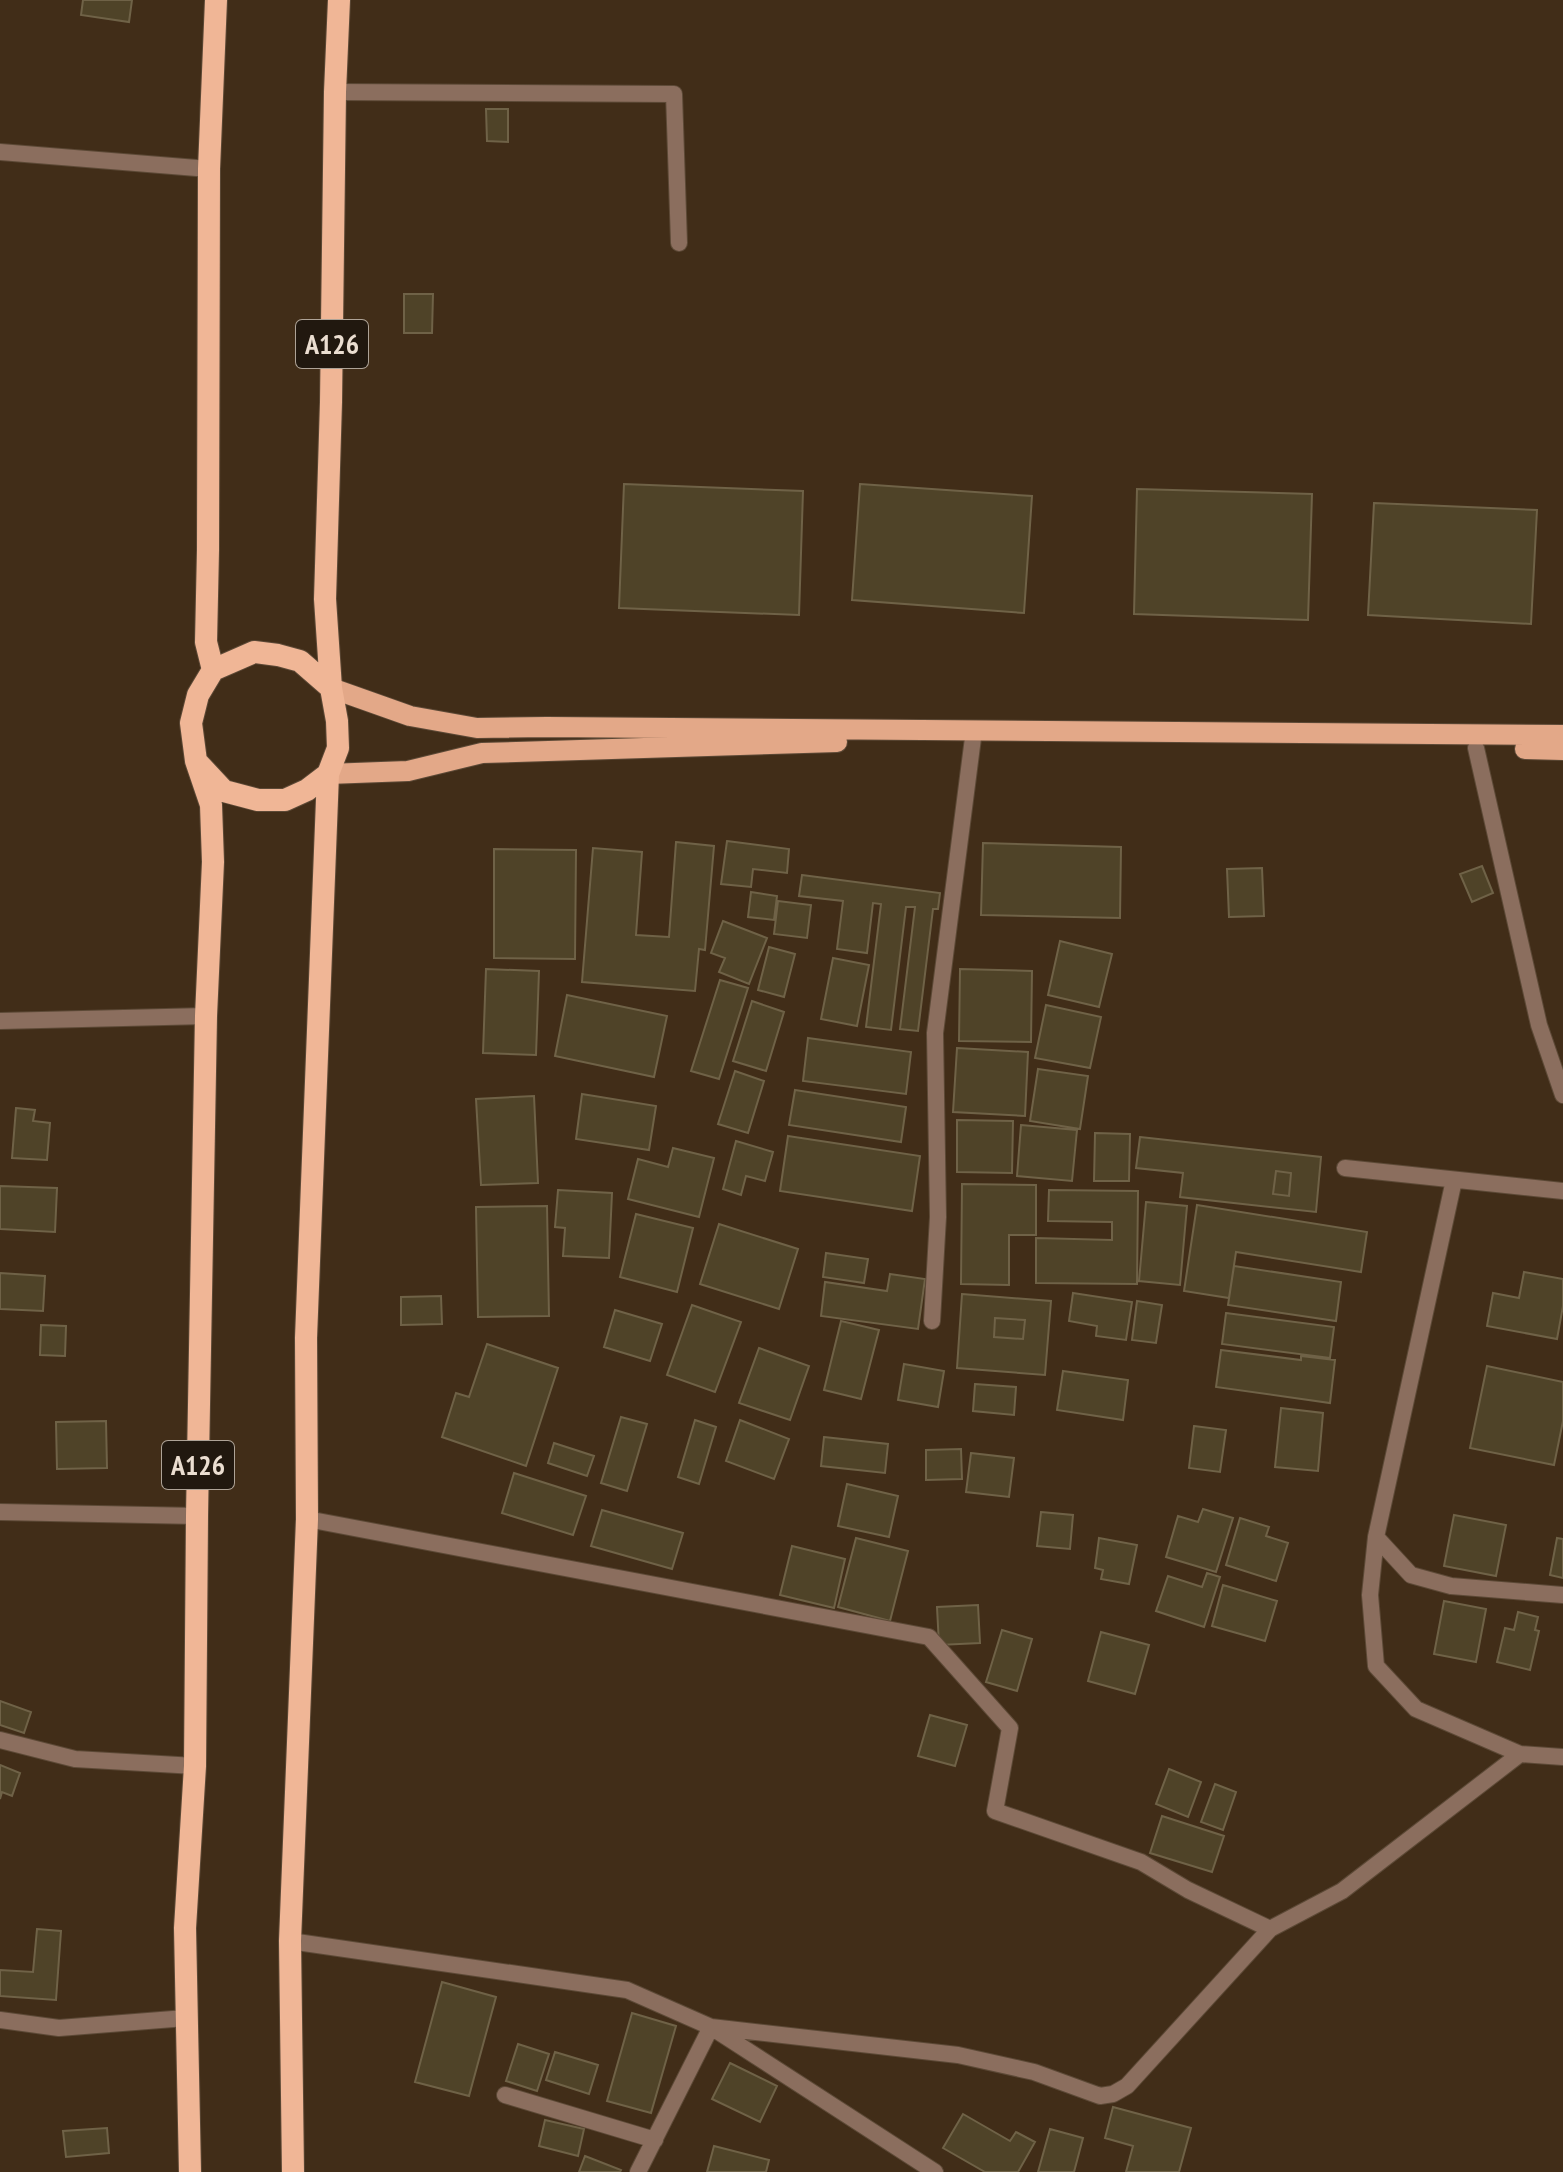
<svg xmlns="http://www.w3.org/2000/svg" width="1563" height="2172" font-family="'PT Sans Narrow',sans-serif">
  <rect width="100%" height="100%" fill="#412d18"/>
  <!-- building -->
  <path fill="#4f4328" stroke="#6f6247" stroke-width="2" fill-rule="evenodd" d="M83 0H132L129 22 81 15Z
    M486 109H508V142L487 141Z
    M404 294H433L432 333H404Z
    M624 484 803 491 799 615 619 608Z
    M860 484 1032 496 1024 613 852 600Z
    M1137 489 1312 494 1308 620 1134 614Z
    M1374 503 1537 510 1531 624 1368 615Z
    M727 841 789 849 787 873 753 869 751 887 721 884Z
    M676 842 714 846 705 950 699 949 695 991 582 982 593 848 642 852 636 935 669 937Z
    M983 843 1121 847 1120 918 981 915Z
    M494 849 576 850 575 959 494 958Z
    M1482 866 1493 893 1472 902 1460 874Z
    M1262 868 1264 916 1229 917 1227 869Z
    M802 875 940 893 938 909H933L918 1031 900 1029 915 907H906L891 1030 866 1027 881 904 873 903 867 953 837 949 843 901 799 896Z
    M751 892 777 896 774 920 748 917Z
    M778 901 811 905 807 938 774 934Z
    M723 921 767 938 749 984 719 972 725 958 711 953Z
    M1060 941 1112 954 1099 1007 1048 995Z
    M769 947 795 954 784 997 758 990Z
    M833 958 869 965 857 1026 821 1019Z
    M486 969 539 971 536 1055 483 1053Z
    M960 969 1032 971 1031 1042 959 1041Z
    M720 980 748 988 719 1079 691 1071Z
    M567 995 667 1016 654 1077 555 1056Z
    M752 1001 784 1012 766 1071 733 1061Z
    M1046 1005 1101 1017 1090 1068 1035 1058Z
    M808 1038 911 1052 906 1094 803 1081Z
    M957 1048 1028 1052 1025 1116 953 1112Z
    M1038 1069 1088 1076 1080 1129 1030 1121Z
    M735 1071 764 1081 748 1133 718 1124Z
    M795 1090 906 1107 901 1142 789 1125Z
    M582 1094 656 1106 649 1150 576 1139Z
    M534 1096 538 1183 481 1185 476 1099Z
    M16 1108 35 1110 33 1121 50 1123 47 1160 12 1158Z
    M957 1120 1013 1121 1012 1173 957 1172Z
    M1021 1125 1077 1130 1072 1181 1017 1176Z
    M1095 1133 1130 1134 1129 1181H1094Z
    M788 1136 920 1156 912 1211 780 1191Z
    M1140 1137 1321 1157 1316 1212 1180 1197 1183 1173 1136 1168ZM1276 1171 1291 1173 1289 1196 1273 1194Z
    M736 1141 773 1152 765 1181 746 1176 741 1195 723 1189Z
    M673 1148 714 1158 699 1217 628 1199 638 1159 668 1167Z
    M1276 1171 1291 1173 1289 1196 1273 1194Z
    M962 1184 1036 1185V1235H1009V1285L961 1284Z
    M0 1186 57 1188 55 1232 0 1229Z
    M558 1190 612 1193 609 1258 563 1256 565 1228 555 1227Z
    M1049 1190 1138 1191 1137 1284 1036 1283V1238L1112 1240V1222L1048 1221Z
    M1146 1202 1187 1206 1180 1285 1139 1281Z
    M1197 1205 1367 1232 1361 1272 1236 1252 1229 1298 1184 1291Z
    M547 1206 549 1316 478 1317 476 1207Z
    M636 1214 693 1228 677 1292 620 1277Z
    M719 1224 798 1249 779 1309 700 1284Z
    M826 1253 868 1259 864 1283 823 1277Z
    M1234 1266 1341 1282 1336 1321 1228 1305Z
    M1524 1272 1563 1279V1306L1557 1339 1487 1326 1493 1293 1519 1298Z
    M0 1273 45 1276 43 1311 0 1309Z
    M890 1274 925 1279 918 1329 821 1316 825 1282 887 1291Z
    M1073 1293 1132 1302 1126 1340 1096 1336 1097 1326 1069 1321Z
    M962 1294 1051 1301 1045 1375 957 1368ZM995 1318 1025 1320 1023 1339 994 1337Z
    M441 1296 442 1324 401 1325V1297Z
    M1137 1301 1162 1305 1156 1343 1132 1340Z
    M692 1305 741 1322 715 1392 667 1375Z
    M615 1310 662 1324 650 1361 604 1347Z
    M1226 1313 1334 1327 1330 1358 1222 1344Z
    M995 1318 1025 1320 1023 1339 994 1337Z
    M841 1321 879 1330 861 1399 824 1390Z
    M41 1325 66 1326 65 1356 40 1355Z
    M487 1344 558 1368 526 1466 442 1437 456 1393 469 1397Z
    M759 1348 809 1366 790 1420 739 1403Z
    M1221 1350 1301 1360V1356L1335 1360 1330 1403 1216 1387Z
    M904 1364 944 1371 938 1407 898 1400Z
    M1487 1366 1563 1382V1421L1554 1465 1470 1448Z
    M1063 1371 1128 1380 1123 1420 1057 1410Z
    M975 1384 1016 1387 1014 1415 973 1411Z
    M1281 1408 1323 1413 1318 1471 1275 1467Z
    M621 1417 647 1424 627 1491 601 1483Z
    M695 1420 716 1427 699 1484 678 1477Z
    M740 1420 789 1439 774 1479 726 1461Z
    M106 1421 107 1468 57 1469 56 1422Z
    M1194 1426 1226 1430 1220 1472 1189 1468Z
    M824 1437 888 1444 885 1473 821 1466Z
    M554 1443 594 1456 587 1476 548 1463Z
    M961 1449 962 1479 926 1480V1450Z
    M971 1453 1014 1458 1009 1497 966 1492Z
    M514 1473 586 1496 573 1535 502 1513Z
    M847 1484 898 1496 889 1537 838 1526Z
    M1203 1509 1233 1518 1216 1572 1166 1557 1178 1516 1198 1522Z
    M602 1510 683 1533 672 1569 591 1546Z
    M1041 1512 1073 1515 1070 1549 1037 1546Z
    M1454 1515 1506 1525 1496 1576 1444 1566Z
    M1240 1518 1269 1527 1266 1536 1288 1543 1276 1581 1226 1565Z
    M856 1538 908 1551 890 1621 838 1607Z
    M1099 1538 1137 1545 1129 1584 1101 1579 1103 1570 1095 1568Z
    M1557 1538 1563 1539V1578L1550 1575Z
    M792 1546 845 1559 834 1608 780 1595Z
    M1207 1573 1220 1577 1204 1627 1156 1611 1168 1576 1202 1587Z
    M1223 1585 1277 1601 1265 1641 1212 1626Z
    M1444 1601 1486 1609 1476 1662 1434 1654Z
    M978 1605 980 1643 939 1645 937 1607Z
    M1518 1612 1538 1617 1535 1630 1539 1631 1530 1670 1497 1662 1505 1628 1514 1630Z
    M1002 1630 1032 1639 1017 1691 986 1682Z
    M1101 1632 1149 1645 1135 1694 1088 1681Z
    M0 1701 31 1712 24 1733 0 1725Z
    M930 1715 967 1725 955 1766 918 1756Z
    M0 1765 20 1773 12 1796 2 1792 0 1799Z
    M1169 1769 1201 1782 1188 1817 1156 1804Z
    M1215 1784 1236 1792 1223 1830 1201 1822Z
    M1162 1816 1224 1836 1212 1872 1150 1853Z
    M37 1929 61 1931 56 2000 0 1996V1970L33 1972Z
    M442 1982 496 1997 469 2096 415 2082Z
    M632 2013 676 2026 651 2113 607 2101Z
    M518 2044 549 2054 537 2091 506 2081Z
    M555 2052 598 2065 589 2094 546 2080Z
    M730 2063 777 2086 760 2122 712 2099Z
    M1113 2107 1191 2128 1179 2172H1126L1133 2146 1105 2138Z
    M963 2114 1010 2141 1016 2132 1035 2142 1018 2172H985L943 2148Z
    M545 2120 584 2129 578 2156 539 2146Z
    M107 2128 109 2153 66 2157 63 2131Z
    M1050 2129 1083 2138 1074 2172H1038Z
    M714 2146 769 2160 766 2172H707Z
    M585 2156 621 2170 620 2172H579Z"/>
  <g fill="none" stroke-linecap="round" stroke-linejoin="round">
    <!-- minor casing -->
    <g stroke="#5c4936" stroke-width="18">
      <path id="minor" d="M335 92 674 94 679 243
        M0 152 209 169
        M1476 748 1539 1025 1563 1095
        M0 1021 206 1016
        M1345 1168 1563 1191
        M1454 1180 1376 1537 1370 1595 1376 1666 1416 1709 1520 1754 1563 1757
        M932 1321 938 1217 935 1033 973 738
        M0 1512 197 1516
        M307 1519 929 1637 1010 1728 995 1811 1141 1862 1188 1890 1270 1929
        M1376 1537 1411 1575 1451 1586 1563 1595
        M0 1740 75 1759 195 1766
        M290 1941 627 1990 711 2027 935 2172
        M0 2020 59 2028 186 2018
        M505 2095 655 2140
        M638 2172 711 2027 958 2055 1034 2072 1100 2096 1113 2094 1127 2086 1270 1929 1342 1891 1520 1754"/>
    </g>
    <!-- primary casing -->
    <g stroke="#5c4936" stroke-width="22">
      <path id="primary" d="M331 688 410 716 477 728 547 727 1563 735
        M1525 749 1563 750
        M328 774 408 771 482 753 837 742"/>
    </g>
    <!-- trunk casing -->
    <g stroke="#5c4936" stroke-width="24">
      <path id="trunk" d="M254 652 278 655 300 661 331 688 337 721 338 748 328 774 307 790 285 800H258L224 791 196 761 191 723 198 695 213 670Z
        M213 670 206 642 208 550 209 169 216 0
        M331 688 325 599 331 402 335 92 339 0
        M190 2172 185 1928 195 1766 197 1516 206 1016 213 862 211 805 196 761
        M293 2172 290 1941 307 1519 306 1338 328 774"/>
    </g>
    <!-- minor -->
    <use href="#minor" stroke="#8b6e5e" stroke-width="16"/>
    <!-- primary -->
    <use href="#primary" stroke="#e3a888" stroke-width="20"/>
    <!-- trunk -->
    <use href="#trunk" stroke="#f0b696" stroke-width="22"/>
  </g>
  <g text-anchor="middle" stroke-width="6" stroke-linejoin="round" paint-order="stroke">
    <!-- shield labels -->
    <g fill="#21180f" stroke="#aea397" stroke-width="2">
      <rect x="296" y="320" width="72" height="48" rx="6"/>
      <rect x="162" y="1441" width="72" height="48" rx="6"/>
    </g>
    <g font-size="28" font-weight="bold" fill="#ebded1">
      <text x="332" y="354">A126</text>
      <text x="198" y="1475">A126</text>
    </g>
  </g>
</svg>
